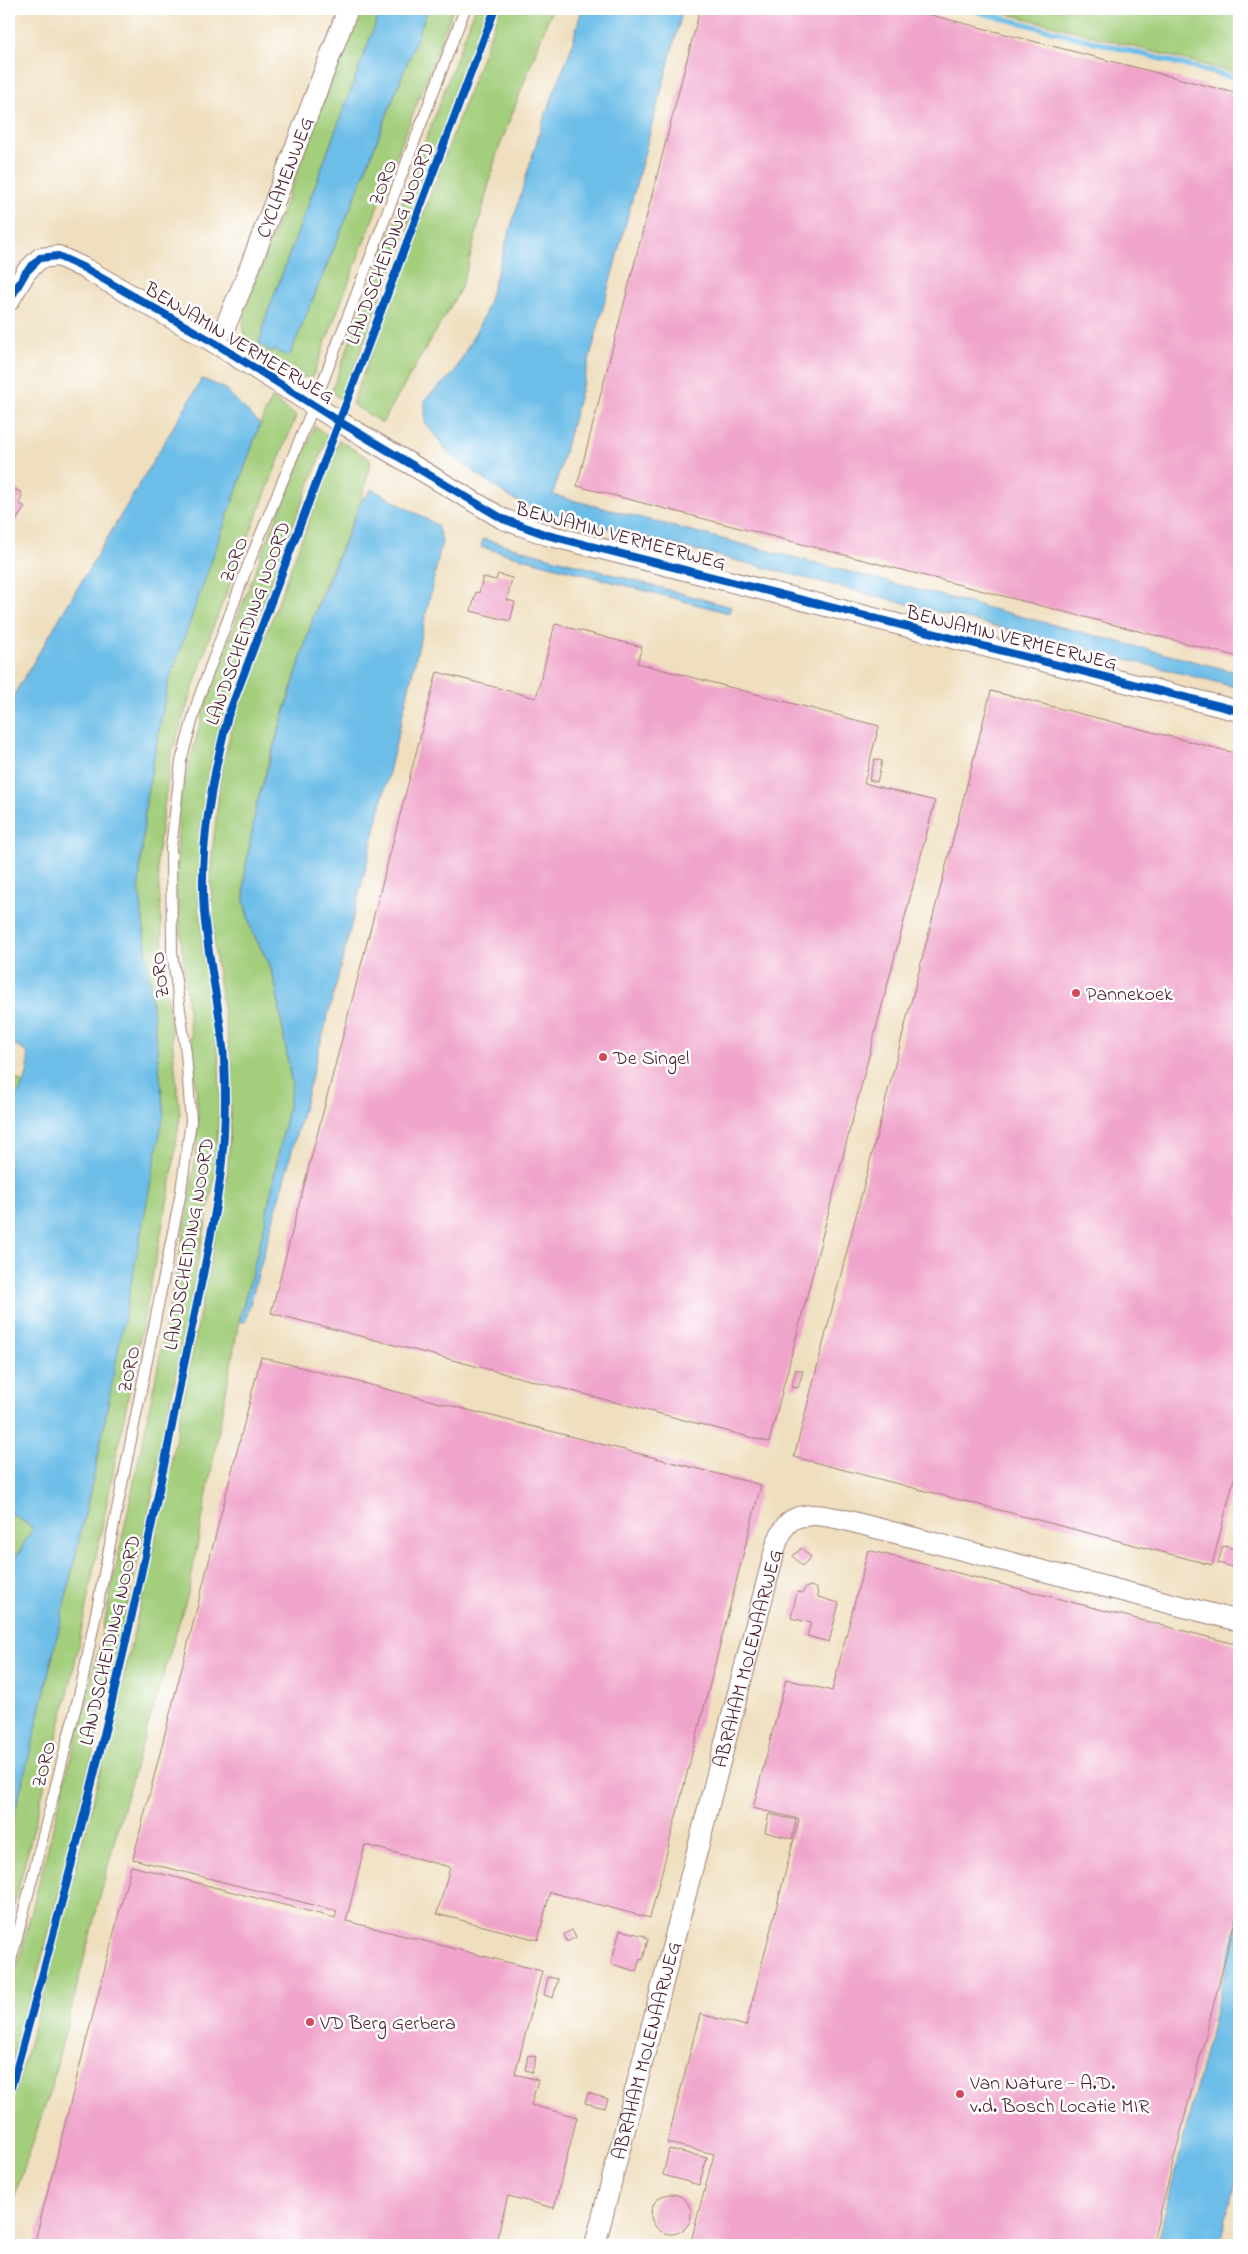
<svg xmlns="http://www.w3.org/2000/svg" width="1248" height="2254" font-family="'Indie Flower',sans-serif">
  <rect width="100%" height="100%" fill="#fff"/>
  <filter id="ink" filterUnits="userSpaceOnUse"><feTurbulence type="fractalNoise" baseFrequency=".02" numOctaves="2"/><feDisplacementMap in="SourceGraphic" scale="10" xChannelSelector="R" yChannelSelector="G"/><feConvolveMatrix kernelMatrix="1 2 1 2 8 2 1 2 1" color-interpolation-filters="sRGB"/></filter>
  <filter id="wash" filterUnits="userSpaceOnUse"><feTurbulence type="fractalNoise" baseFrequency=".0096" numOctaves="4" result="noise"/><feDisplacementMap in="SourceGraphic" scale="20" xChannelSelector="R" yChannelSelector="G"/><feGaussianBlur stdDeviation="1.12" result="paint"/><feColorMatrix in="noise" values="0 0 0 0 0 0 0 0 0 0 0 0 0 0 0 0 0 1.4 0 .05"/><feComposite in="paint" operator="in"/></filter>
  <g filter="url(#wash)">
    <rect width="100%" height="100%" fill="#efdfbf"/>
    <!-- green -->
    <path fill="#a3ce7b" stroke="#767653" d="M358 9H381L266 317 262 340 274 350 289 357 355 197 428 9H453L312 378C299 378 290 374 278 368 250 355 239 341 245 309Z
      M475 9H490L342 400 331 392Z
      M500 9H552L496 156 467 269 460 290 382 423 352 404Z
      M989 9H1239V74Z
      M272 398 296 416 213 627 171 755 157 858 164 964 180 1115 170 1188 71 1682 9 1925V1834L35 1733 98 1456 148 978 139 885 146 799 168 684 209 565 260 424Z
      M315 426 328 436 238 669 223 715 209 772 202 821 199 897 205 963 219 1062 220 1095 214 1180 150 1507 102 1717 49 1932 9 2076V2000L99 1648 155 1382 188 1209 196 1151 198 1110 176 888 179 802 207 698 262 553Z
      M339 440 371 460 361 502 321 594 274 744 257 803 245 872 244 901 252 932 269 963 276 987 292 1086 264 1228 239 1321 189 1590 122 1811 50 2091 9 2213V2113L41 2002 117 1706 162 1509 228 1169 230 1129 231 1061 215 953 210 872 222 767 234 719Z
      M9 1074 24 1084 9 1109Z
      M9 1512 34 1528 9 1569Z"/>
    <!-- water -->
    <path fill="#6cbde8" stroke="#5b6e8a" d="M381 9H428L355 197 289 357 274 350 271 352 259 343 266 317Z
      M582 9H683L553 495 1239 673V688L533 509 511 498 449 454 425 422V399L454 373 484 316 542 124 570 51Z
      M202 379 224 388 260 424 168 684 146 799 139 885 164 1113 98 1456 35 1733 9 1834V1569L33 1528 9 1512V1109C19 1091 33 1075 27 1053L9 1041V703Z
      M372 489 437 525 442 541C385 804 317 1063 245 1322L239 1321 264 1228 292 1086 276 987 269 963 252 932 244 901 245 872 257 803 314 615 361 502Z
      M483 539 731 607 729 613 481 547Z
      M1239 1915V2168L1219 2245H1157Z"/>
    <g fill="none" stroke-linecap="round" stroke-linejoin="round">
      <!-- stream -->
      <path stroke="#6cbde8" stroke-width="5.5" d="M967 9 1239 79"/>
    </g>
    <g id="blocks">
      <!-- building -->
      <path fill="#f0a4cb" d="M700 9H908L1239 94V657L577 486Z
        M14 489 21 492 22 497 19 503 25 507 16 521 10 517 9 520V493Z
        M498 574 512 578 507 600 515 602 510 621 471 611 476 592 479 593 483 577 496 580Z
        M555 624 642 647 637 663 879 726 864 783 935 801 769 1442 271 1313 437 672 536 698Z
        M991 691 1239 754V1459L1212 1565 794 1457Z
        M875 759 882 761 877 782 869 780Z
        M261 1357 761 1485 650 1918 550 1892 538 1940 437 1914 450 1867 365 1845 346 1921 542 1971 515 2074 538 2080 531 2105 577 2117 554 2208 508 2196 495 2245H34L131 1866 335 1918 337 1911 133 1859Z
        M796 1369 803 1371 798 1388 791 1387Z
        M1223 1546 1239 1550V1569L1218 1563Z
        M801 1548 811 1557 802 1566 793 1556Z
        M868 1550 1239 1645V1905L1152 2245H690L714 2154 667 2143 700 2014 746 2026 799 1819 753 1808 786 1679 832 1691Z
        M811 1586 817 1589 818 1597 839 1603 829 1642 807 1636 811 1623 791 1618 797 1592 803 1593 805 1588Z
        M769 1814 796 1820 792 1839 765 1832Z
        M572 1930 576 1937 567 1942 564 1934Z
        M620 1930 645 1936V1938L648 1939 643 1960 640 1959 636 1971 611 1964Z
        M548 1977 558 1979 553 1998 544 1995Z
        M528 2055 536 2057 532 2072 525 2070Z
        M588 2093 608 2099 605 2108 585 2103Z
        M669 2149 707 2158 699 2185 663 2175Z
        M651 2214a20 20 0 1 1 40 0a20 20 0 1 1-40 0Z"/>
    </g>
  </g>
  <g filter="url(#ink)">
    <use href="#blocks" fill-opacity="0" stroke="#9c7f75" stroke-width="1"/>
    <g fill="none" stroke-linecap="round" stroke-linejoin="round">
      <!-- lane casing -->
      <g stroke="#9c7f75" stroke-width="12">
        <path id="lane" d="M9 1969 82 1683 180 1197 191 1121 186 1053 172 952 171 849 181 761 198 700 248 565 314 405 465 9"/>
      </g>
      <!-- street casing -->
      <g stroke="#9c7f75" stroke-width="22">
        <g id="street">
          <path d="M9 301 26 272 40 258 58 256 84 268 215 343 340 422 503 519 547 535 1239 711"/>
          <path id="s1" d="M215 343 225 327 245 280 348 9"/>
          <path id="s2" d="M595 2245 777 1542C780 1536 783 1529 787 1524 800 1510 825 1516 841 1519L1239 1621"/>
        </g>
      </g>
      <!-- lane -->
      <use href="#lane" stroke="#fff" stroke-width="10"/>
      <!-- street -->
      <use href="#street" stroke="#fff" stroke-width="20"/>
      <!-- cycleway casing -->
      <g stroke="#fff" stroke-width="11">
        <path id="cycleway" d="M9 301 26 272 40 258 58 256 84 268 215 343 340 422 503 519 547 535 1239 711
          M9 2095C76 1859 135 1621 181 1380 194 1314 211 1247 220 1179 225 1140 226 1099 224 1059 221 1010 208 961 204 912 199 847 212 779 228 716L495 9"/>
      </g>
      <!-- cycleway -->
      <use href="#cycleway" stroke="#0057b8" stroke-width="8"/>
    </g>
  </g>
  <!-- markers -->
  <g fill="#d1495b" stroke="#fff" stroke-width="2">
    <circle cx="1076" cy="993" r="5"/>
    <circle cx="603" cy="1057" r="5"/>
    <circle cx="310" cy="2022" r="5"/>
    <circle cx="960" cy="2094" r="5"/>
  </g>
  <g text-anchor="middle" stroke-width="5" stroke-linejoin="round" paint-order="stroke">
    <!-- street labels -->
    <g font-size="20" fill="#4a1f2b" stroke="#fff">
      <text dy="7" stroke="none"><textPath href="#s1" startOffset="180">CYCLAMENWEG</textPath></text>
      <text transform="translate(382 182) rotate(-69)" y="7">ZORO</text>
      <text transform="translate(389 243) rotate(-69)" y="7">LANDSCHEIDING NOORD</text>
      <text transform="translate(240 342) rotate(31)" y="7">BENJAMIN VERMEERWEG</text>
      <text transform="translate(621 535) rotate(15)" y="7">BENJAMIN VERMEERWEG</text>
      <text transform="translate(233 559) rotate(-69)" y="7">ZORO</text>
      <text transform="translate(247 623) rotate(-70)" y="7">LANDSCHEIDING NOORD</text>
      <text transform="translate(1012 637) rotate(14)" y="7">BENJAMIN VERMEERWEG</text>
      <text transform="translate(159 975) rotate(-97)" y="7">ZORO</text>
      <text transform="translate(188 1244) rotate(-80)" y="7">LANDSCHEIDING NOORD</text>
      <text transform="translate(128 1369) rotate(-78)" y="7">ZORO</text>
      <text transform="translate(109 1640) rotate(-77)" y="7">LANDSCHEIDING NOORD</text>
      <text dy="7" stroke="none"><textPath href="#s2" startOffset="606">ABRAHAM MOLENAARWEG</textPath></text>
      <text transform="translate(43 1764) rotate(-76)" y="7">ZORO</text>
      <text dy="7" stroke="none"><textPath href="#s2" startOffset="201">ABRAHAM MOLENAARWEG</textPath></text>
    </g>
    <!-- poi labels -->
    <g font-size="20" fill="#4a1f2b" stroke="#fff" text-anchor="start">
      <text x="1086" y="1000">Pannekoek</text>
      <text x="613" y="1064">De Singel</text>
      <text x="320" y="2029">VD Berg Gerbera</text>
      <text x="970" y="2089">Van Nature - A.D.<tspan x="970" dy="23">v.d. Bosch Locatie MIR</tspan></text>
    </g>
  </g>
  <!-- margin -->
  <rect width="1248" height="2254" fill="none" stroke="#fff" stroke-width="30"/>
</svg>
